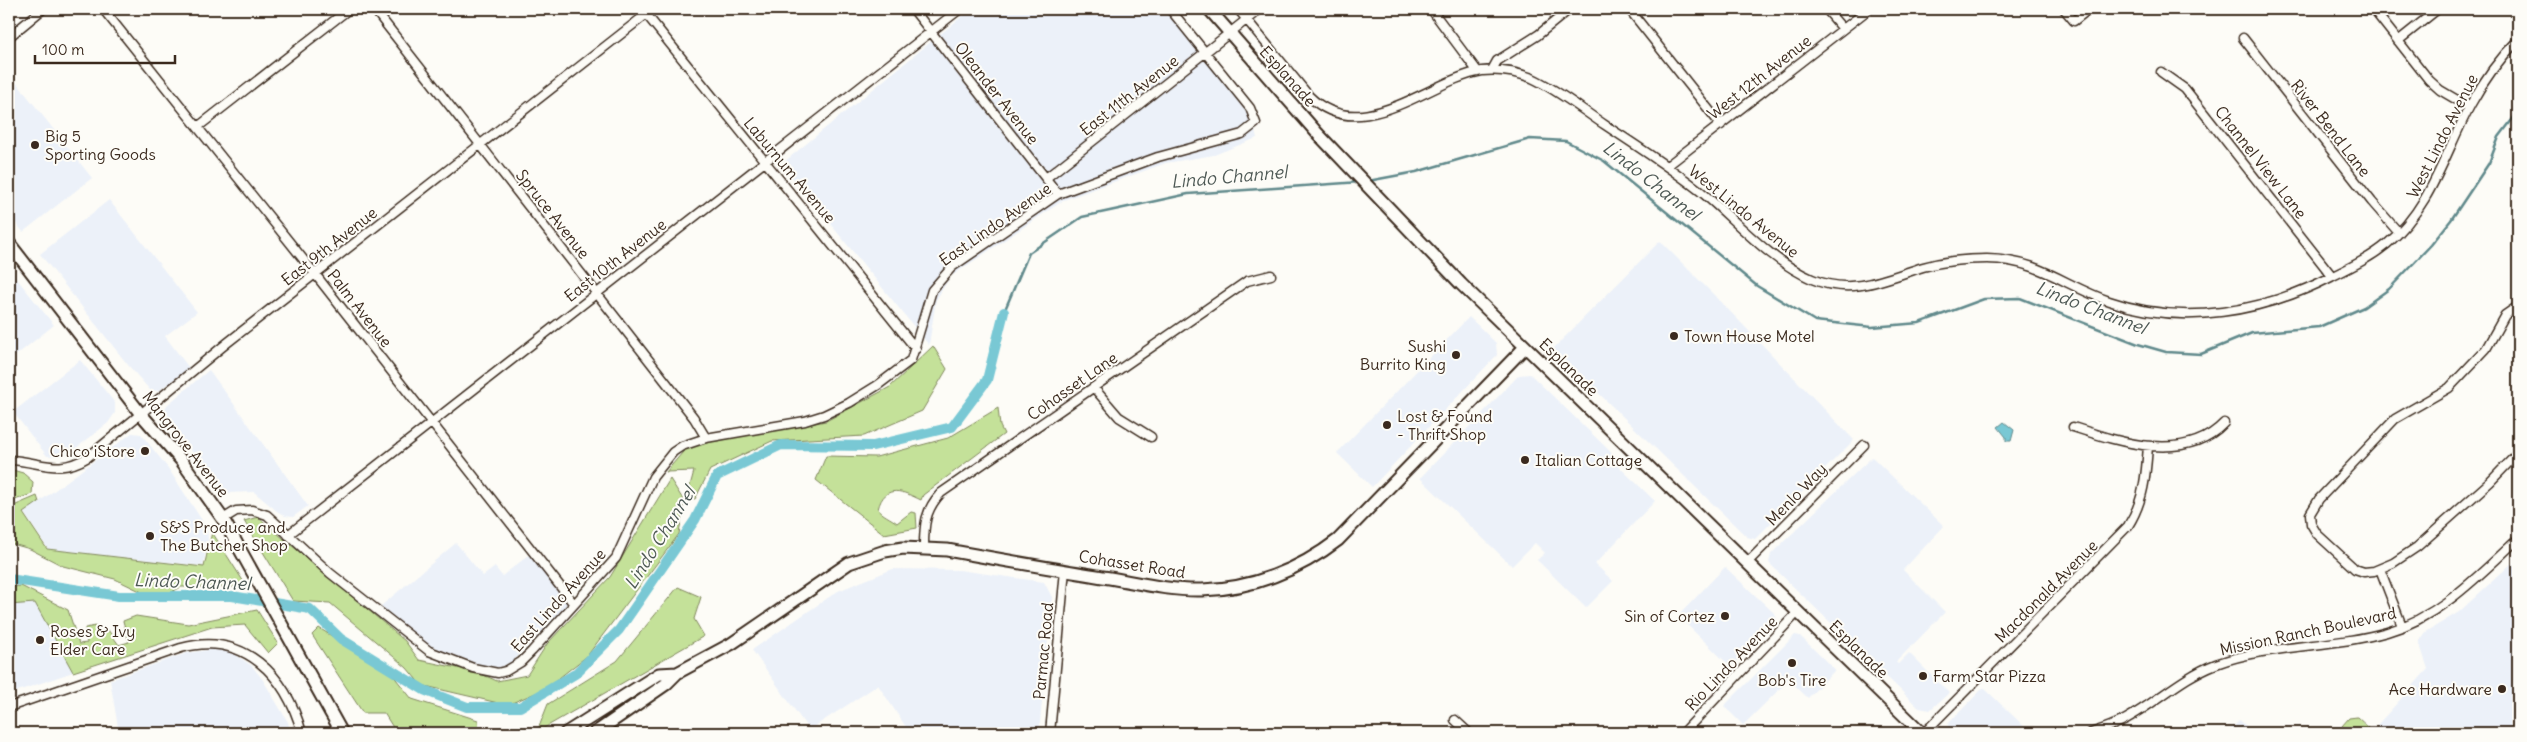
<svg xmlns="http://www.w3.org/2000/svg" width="2527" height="742" font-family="Delius,sans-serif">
  <rect width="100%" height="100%" fill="#fdfcf7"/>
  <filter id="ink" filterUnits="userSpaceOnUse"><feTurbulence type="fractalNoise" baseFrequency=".02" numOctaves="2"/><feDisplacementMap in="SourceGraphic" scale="10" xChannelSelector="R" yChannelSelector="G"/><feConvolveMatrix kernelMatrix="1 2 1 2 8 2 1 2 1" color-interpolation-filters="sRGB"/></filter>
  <g filter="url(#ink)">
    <!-- built -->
    <path fill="#ecf1f9" d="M971 9H1167L1240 99 1252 118 1257 138 1214 155 1166 163 1064 200 950 277 936 300 929 345 788 172 784 162Z
      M9 73 92 178 23 232 9 214Z
      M109 200 197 312 165 336 189 368 158 391 150 390 128 365 40 254Z
      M1660 241 1720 301 1854 440 1755 539 1747 537 1553 349Z
      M9 269 54 325 9 361Z
      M1469 317 1496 343 1497 355 1372 487 1337 453Z
      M80 360 115 403V413L108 423 75 449 64 455 47 456 13 412Z
      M209 370 308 506 293 517 285 516 277 511 254 492 224 493 167 419 165 410 167 405Z
      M1530 374 1616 457 1613 461 1655 501 1595 564 1613 581 1586 608 1537 560 1545 553 1535 543 1512 566 1420 478 1519 375Z
      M132 433 141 434 168 468 207 528 208 539 203 566 48 549 24 513Z
      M1872 457 1944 526 1903 570 1945 612 1896 662 1898 664 1909 653 1949 693 1930 710 1919 708 1769 563 1771 554Z
      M456 543 483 576 495 567 502 576 529 555 569 605 513 661 495 670 429 646 381 606Z
      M2512 563 2518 569V733H2370L2428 669 2419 642 2426 632 2459 612Z
      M1725 567 1774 613 1776 618 1771 626 1731 667 1678 616Z
      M893 569 959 570 1044 582 1052 597 1039 733H910L878 685 809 730 752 650 838 591Z
      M35 603 73 672 9 694V605Z
      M1795 635 1800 636 1835 670 1808 698 1789 680 1743 725 1724 706Z
      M216 649 233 653 252 666 263 680 288 722 291 733H119L110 680 187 653Z
      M1983 688 1985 689 2031 733H1947L1948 724Z
      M2240 720 2253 733H2227Z"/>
    <!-- green -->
    <path fill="#c4e199" stroke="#80865c" d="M933 346 947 369 922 411 864 436 772 441 710 470 695 499 687 497 694 471 666 472 688 446 826 421 890 387Z
      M998 408 1000 426 1004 434 923 495 921 500C904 492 885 482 878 509 882 515 891 518 897 523L911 512 916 513 917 528 884 534 816 480 826 456 876 457 948 438Z
      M9 469 23 473 33 482 32 494 9 502Z
      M670 479 684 501 679 534 587 656 545 689 507 705 421 685 407 668 330 603 293 601 244 521 258 517 405 641 419 660 477 672 497 681 527 675 547 644 610 577Z
      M37 496 39 502 23 513 47 549 204 567 212 532 247 587H181L166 595 142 592 115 579 63 566 30 549 9 543V508Z
      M21 586 68 610 79 644 87 643 85 628 96 626 108 630 119 645 129 642 123 621 136 616 188 624 257 610 278 643 268 653 245 625 212 627 73 672 35 603 9 605V587Z
      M678 587 701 597 694 619 704 636 537 732 548 704 617 661Z
      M319 628 392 674 412 699 478 720 479 733H388L394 729 384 713H363L312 635Z
      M2357 717 2370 729 2366 733H2350L2342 726 2349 718Z"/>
    <!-- water -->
    <path fill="#79c8d4" stroke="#60898b" d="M2004 422 2014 430 2011 441H2006V437L1998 427Z"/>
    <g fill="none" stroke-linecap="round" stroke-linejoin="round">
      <!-- stream -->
      <path stroke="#60898b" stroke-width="2.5" d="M1368 181 1416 172 1530 139 1566 141 1604 161 1757 286 1815 321 1872 327 1919 323 1984 299 2020 298 2138 344 2166 352 2201 354 2252 333 2319 327 2364 307 2389 289 2431 245 2451 220 2489 163 2499 137 2518 112
        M1004 312 1029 253 1082 217 1188 194 1360 182"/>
      <!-- canal -->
      <path stroke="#79c8d4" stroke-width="10" d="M9 579 119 596H232L310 609 341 639 424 690 467 707H520L575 674 619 630 695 520 717 476 781 445 873 446 952 427 987 380 1004 312"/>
      <!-- street casing -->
      <g stroke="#3b2a1e" stroke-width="11">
        <path id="street" d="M103 9 315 274 574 604
          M374 9 623 327 694 418 706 438
          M642 9 916 349
          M913 9 1058 194
          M1238 9 1309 96C1361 148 1429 80 1482 71 1499 69 1516 72 1532 78 1558 90 1581 109 1605 125 1638 147 1673 169 1705 195 1739 224 1771 261 1812 279 1852 296 1885 279 1923 267 1944 261 1966 259 1987 259 2040 260 2063 285 2109 301 2183 327 2263 312 2331 277 2351 267 2370 258 2387 244 2431 208 2445 152 2471 104 2484 80 2499 59 2518 40
          M1431 9 1478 72
          M1629 9 1721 125
          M1826 9 1843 29
          M2064 9 2074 21 2089 9
          M2373 9 2429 80 2440 90 2469 107
          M9 37 43 9
          M2243 38 2372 202 2399 233
          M2398 41 2438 9
          M1492 70 1497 61 1538 35 1570 9
          M2161 72 2185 89 2332 276
          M199 126 349 9
          M1667 166 1869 9
          M1046 178 1260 9
          M2518 306 2505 315 2486 349 2449 388 2395 419 2319 499 2310 514 2311 524 2317 534 2355 569 2364 572 2374 571 2393 563 2417 547 2490 482 2518 453
          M1094 388 1119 417 1151 437
          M2073 427C2119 442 2185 464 2224 423
          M9 460C41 461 57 476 88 457L227 343 653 9
          M223 519 236 511 252 510 267 515 330 573 429 651 473 668 498 673 506 671 521 662 532 651 616 558 653 477 673 452 682 446 706 438 805 421 824 415 849 403 878 385 911 360 932 290 952 267 1058 194 1158 157 1242 134 1256 123 1250 108 1170 9
          M288 535 960 9
          M924 547C924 525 925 510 941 493L1247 281 1271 275
          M1747 563 1864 445
          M2380 569 2402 626
          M9 707 181 648C244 631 286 675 302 733
          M1455 720 1469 733
          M1050 733 1065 570
          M1683 733 1798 612
          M1924 733 2128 526C2144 501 2146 475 2148 446
          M2091 733C2103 729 2115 725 2126 719 2157 702 2182 677 2216 664 2270 644 2331 648 2387 632 2440 617 2479 575 2518 539"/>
      </g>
      <!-- secondary casing -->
      <g stroke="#3b2a1e" stroke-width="15">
        <path id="secondary" d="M1209 9 1318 134 1461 284 1922 733
          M9 243 140 413 181 460 223 519 342 733
          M566 733 659 674 677 673
          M595 733 666 684 677 673 731 644 849 563 885 551 903 548 947 550C997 559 1047 568 1097 576 1131 581 1167 591 1202 590 1252 589 1299 570 1338 540L1525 347"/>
      </g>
      <!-- street -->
      <use href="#street" stroke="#fdfcf7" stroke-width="8"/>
      <!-- secondary -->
      <use href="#secondary" stroke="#fdfcf7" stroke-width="11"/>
    </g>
  </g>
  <!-- markers -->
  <g fill="#3b2a1e" stroke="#fdfcf7" stroke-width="2">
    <circle cx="35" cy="145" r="5"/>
    <circle cx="1674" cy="336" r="5"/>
    <circle cx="1456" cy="355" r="5"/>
    <circle cx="1387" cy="425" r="5"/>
    <circle cx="145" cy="451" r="5"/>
    <circle cx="1525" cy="460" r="5"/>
    <circle cx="150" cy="536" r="5"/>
    <circle cx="1725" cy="616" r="5"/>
    <circle cx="40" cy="640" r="5"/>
    <circle cx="1792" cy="663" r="5"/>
    <circle cx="1923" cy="676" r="5"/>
    <circle cx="2502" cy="689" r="5"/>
  </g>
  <g text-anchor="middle" stroke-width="4" stroke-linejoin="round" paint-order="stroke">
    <!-- street labels -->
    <g font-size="16" fill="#3b2a1e" stroke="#fdfcf7">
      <text transform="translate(1288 76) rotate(48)" y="6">Esplanade</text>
      <text transform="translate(1759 77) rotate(-38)" y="6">West 12th Avenue</text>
      <text transform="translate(997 93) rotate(52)" y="6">Oleander Avenue</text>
      <text transform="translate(1129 95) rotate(-38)" y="6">East 11th Avenue</text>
      <text transform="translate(2331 128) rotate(52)" y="6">River Bend Lane</text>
      <text transform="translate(2442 136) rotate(-63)" y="6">West Lindo Avenue</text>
      <text transform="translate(2261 162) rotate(52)" y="6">Channel View Lane</text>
      <text transform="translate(790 170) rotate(50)" y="6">Laburnum Avenue</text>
      <text transform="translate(1744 211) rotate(39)" y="6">West Lindo Avenue</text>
      <text transform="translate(553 214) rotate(52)" y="6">Spruce Avenue</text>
      <text transform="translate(995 224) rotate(-35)" y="6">East Lindo Avenue</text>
      <text transform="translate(329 246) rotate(-38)" y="6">East 9th Avenue</text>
      <text transform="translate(615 260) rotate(-38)" y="6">East 10th Avenue</text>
      <text transform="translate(360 308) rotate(52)" y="6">Palm Avenue</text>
      <text transform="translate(1569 367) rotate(44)" y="6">Esplanade</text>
      <text transform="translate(1072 386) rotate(-35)" y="6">Cohasset Lane</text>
      <text transform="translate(186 444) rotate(52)" y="6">Mangrove Avenue</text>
      <text transform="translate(1796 494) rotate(-46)" y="6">Menlo Way</text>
      <text transform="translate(1132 564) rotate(9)" y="6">Cohasset Road</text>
      <text transform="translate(2046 591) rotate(-45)" y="6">Macdonald Avenue</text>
      <text transform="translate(558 600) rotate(-48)" y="6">East Lindo Avenue</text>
      <text transform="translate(2308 631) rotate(-12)" y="6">Mission Ranch Boulevard</text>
      <text transform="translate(1859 649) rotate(44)" y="6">Esplanade</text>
      <text transform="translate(1043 651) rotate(-85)" y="6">Parmac Road</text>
      <text transform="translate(1731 663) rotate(-46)" y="6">Rio Lindo Avenue</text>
    </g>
    <!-- poi labels -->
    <g font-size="16" fill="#3b2a1e" stroke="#fdfcf7" text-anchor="start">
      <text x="45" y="142">Big 5<tspan x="45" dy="18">Sporting Goods</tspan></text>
      <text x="1684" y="342">Town House Motel</text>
      <text x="1446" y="352" text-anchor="end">Sushi<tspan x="1446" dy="18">Burrito King</tspan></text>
      <text x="1397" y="422">Lost &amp; Found<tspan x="1397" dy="18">- Thrift Shop</tspan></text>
      <text x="135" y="457" text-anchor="end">Chico iStore</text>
      <text x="1535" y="466">Italian Cottage</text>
      <text x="160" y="533">S&amp;S Produce and<tspan x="160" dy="18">The Butcher Shop</tspan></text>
      <text x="1715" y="622" text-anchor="end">Sin of Cortez</text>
      <text x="50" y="637">Roses &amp; Ivy<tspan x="50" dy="18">Elder Care</tspan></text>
      <text x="1933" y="682">Farm Star Pizza</text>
      <text x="1792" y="686" text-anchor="middle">Bob's Tire</text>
      <text x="2492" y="695" text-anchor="end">Ace Hardware</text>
    </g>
    <!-- water labels -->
    <g font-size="18" font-style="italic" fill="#4e5955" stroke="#fdfcf7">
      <text transform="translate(1229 177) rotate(-5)" y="6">Lindo Channel</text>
      <text transform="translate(1651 181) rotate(38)" y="6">Lindo Channel</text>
      <text transform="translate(2091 308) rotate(21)" y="6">Lindo Channel</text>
      <text transform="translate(660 538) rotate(-58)" y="6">Lindo Channel</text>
      <text transform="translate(192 582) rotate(2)" y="6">Lindo Channel</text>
    </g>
  </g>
  <!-- margin -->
  <rect width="2527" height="742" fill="none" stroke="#fdfcf7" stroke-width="30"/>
  <rect x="15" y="15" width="2497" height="712" fill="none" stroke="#3b2a1e" stroke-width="2" filter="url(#ink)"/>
  <!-- scale -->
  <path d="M35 55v8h140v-8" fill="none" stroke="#3b2a1e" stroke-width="2.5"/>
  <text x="42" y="55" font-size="15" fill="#3b2a1e" stroke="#fdfcf7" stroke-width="4" paint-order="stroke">100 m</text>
</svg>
